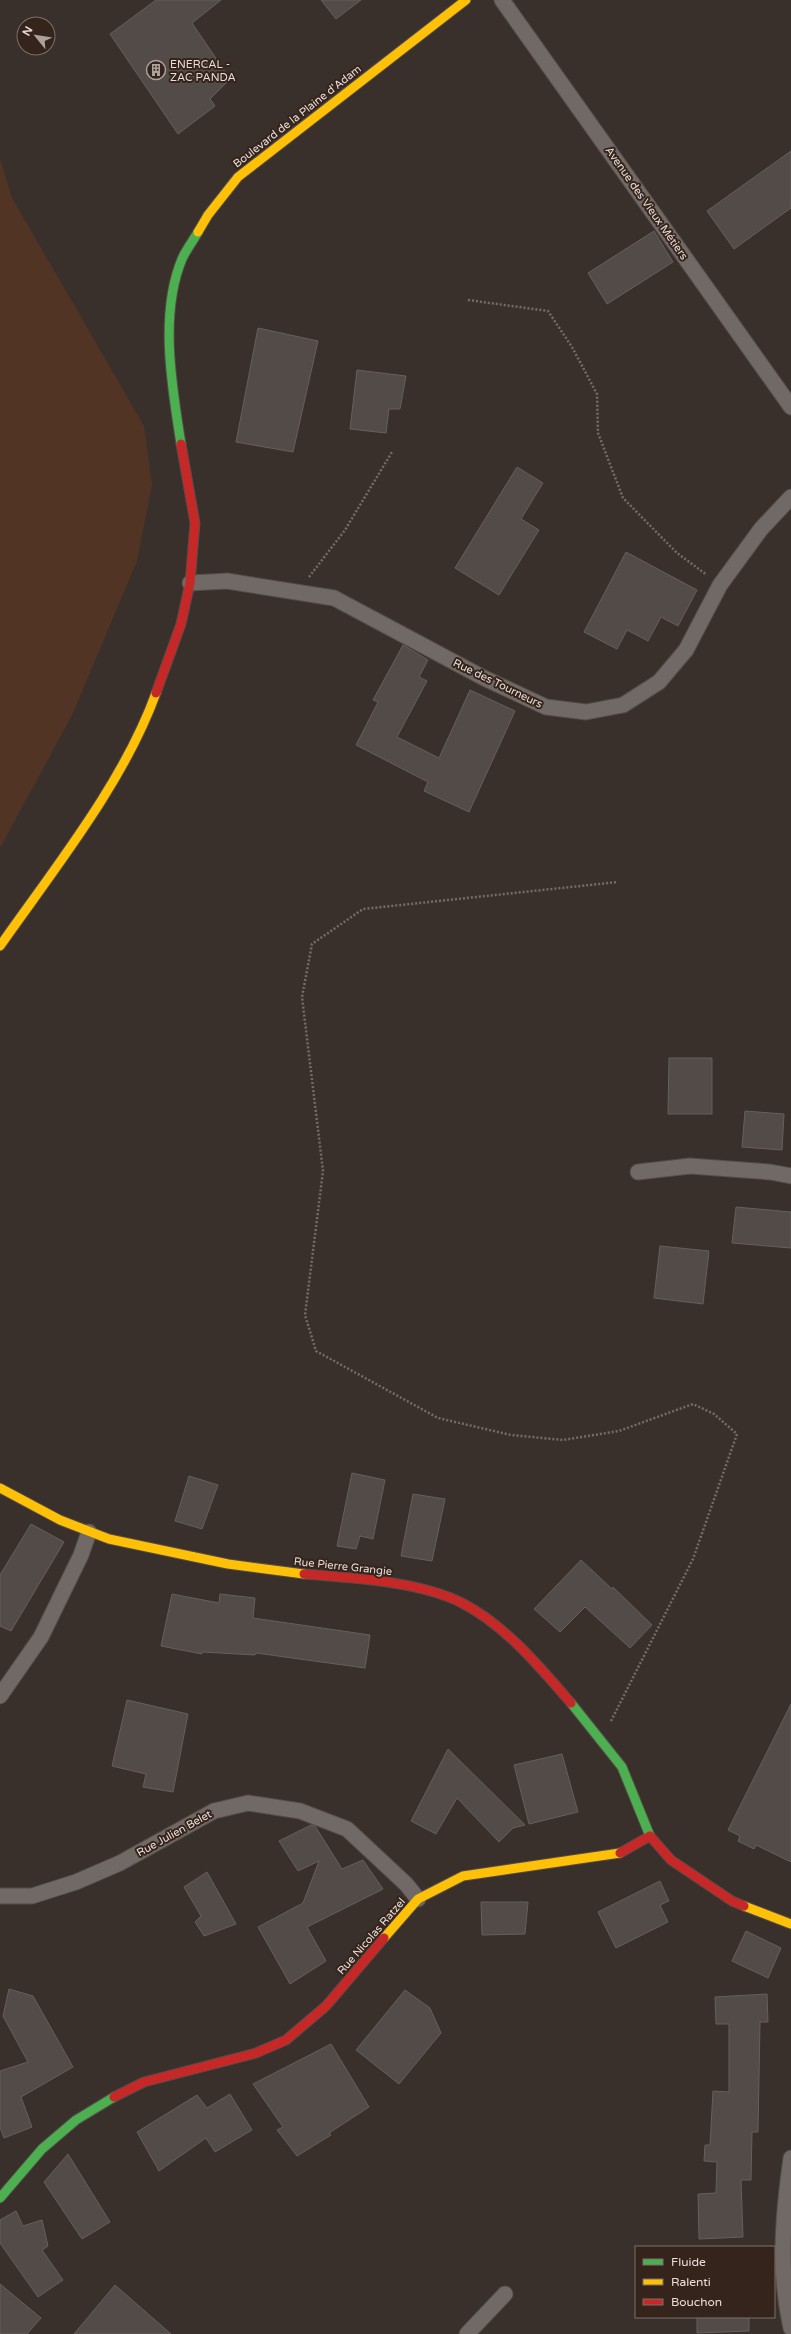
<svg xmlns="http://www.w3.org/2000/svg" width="791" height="2334" font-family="'Varela Round',sans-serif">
  <rect width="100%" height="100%" fill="#39302c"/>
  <!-- green -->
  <path fill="#523425" d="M0 159 12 198 144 426 152 485 137 561 72 715 0 848Z"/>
  <!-- building -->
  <path fill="#534b47" stroke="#675f5b" d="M156 0H221L192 23 230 79 210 99 215 106 178 134 110 34Z
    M321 0H361L336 19Z
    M791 151V208L734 249 707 211Z
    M654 231 673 262 607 304 588 273Z
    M258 328 318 341 293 452 236 442Z
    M357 370 406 376 400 409H389L386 433 350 429Z
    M517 467 543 483 521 519 539 530 499 595 455 568Z
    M626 552 697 590 678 626 661 617 648 641 627 630 617 649 584 632Z
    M403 645 428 660 419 677 427 681 397 737 439 758 470 690 515 711 469 812 424 791 428 782 356 745 378 702 373 700Z
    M669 1058H712V1114H668Z
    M745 1111 784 1114 782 1150 742 1147Z
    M736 1207 791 1212V1248L732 1243Z
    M660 1246 709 1251 703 1304 654 1298Z
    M352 1473 385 1480 373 1539 360 1536 356 1549 337 1546Z
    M189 1476 218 1485 202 1529 175 1521Z
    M413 1494 445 1499 432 1561 401 1556Z
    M31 1524 64 1542 11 1631 0 1626V1575Z
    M581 1560 612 1589 613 1587 652 1625 630 1648 585 1607 560 1632 534 1609Z
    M172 1594 219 1603 220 1594 255 1598 253 1618 370 1635 365 1668 256 1653 255 1655 202 1652V1654L161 1646Z
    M127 1700 188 1714 173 1792 143 1787 146 1774 112 1766Z
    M791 1704V1862L756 1845 754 1849 738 1841 740 1836 728 1830Z
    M448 1749 525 1825 513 1828 499 1842 457 1798 436 1834 411 1821Z
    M562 1754 578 1812 529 1824 514 1765Z
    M311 1825 315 1826 342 1869 363 1860 383 1889 307 1927 326 1961 290 1984 258 1927 303 1903 319 1861 298 1871 279 1841Z
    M207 1872 236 1924 204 1936 195 1922 201 1916 184 1887Z
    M660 1881 669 1901 660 1905 668 1922 616 1948 598 1912Z
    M481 1902H528L525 1934 482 1935Z
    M746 1931 781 1948 768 1978 732 1961Z
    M9 1989 33 1996 73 2067 21 2097 32 2127 4 2138 0 2127V2071L28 2062 3 2016Z
    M405 1990 430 2008 441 2033 399 2084 356 2050Z
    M767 1994 768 2022H760L758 2132H752L751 2180H741L743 2237 699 2239 698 2194 716 2193 717 2162 704 2161 705 2145H710L713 2091 729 2092V2024H716L715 1997Z
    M331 2044 369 2107 329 2133 331 2135 297 2156 277 2130 283 2127 253 2084Z
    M230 2094 252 2130 215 2152 206 2138 159 2171 137 2132 197 2095 207 2108Z
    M68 2154 110 2222 82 2239 44 2182Z
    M16 2211 23 2226 42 2220 48 2246 42 2250 63 2280 38 2297 0 2243V2220Z
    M0 2284 41 2318 27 2334H0Z
    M115 2285 171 2334H74Z
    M697 2317H749V2331L697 2333Z"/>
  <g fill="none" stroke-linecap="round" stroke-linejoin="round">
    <!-- street casing -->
    <g stroke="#544c48" stroke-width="17">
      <path id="street" d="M502 0 791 407
        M190 583 227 581 334 598 484 678 546 707 586 712 623 705 659 682 686 650 720 585 761 529 791 497
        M638 1172 690 1166 770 1172 791 1176
        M0 1696 41 1637 81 1555 89 1532
        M0 1896H32L76 1882 120 1863 214 1811 248 1803 300 1811 347 1829 406 1884 418 1899
        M791 2158C783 2215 778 2271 791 2328
        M467 2334 505 2294"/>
    </g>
    <!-- fast casing -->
    <g stroke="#544c48" stroke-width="11">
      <path id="fast" d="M181 444C172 387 159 314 182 259 186 250 193 241 198 232
        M571 1703 622 1767 650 1836
        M0 2198 42 2149 76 2120 114 2097"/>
    </g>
    <!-- slow casing -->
    <g stroke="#544c48" stroke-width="11">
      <path id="slow" d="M198 232 208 215 238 177 466 0
        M0 946C54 869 124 782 156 693
        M0 1488 60 1520 109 1539 228 1564 304 1574
        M744 1906 791 1924
        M384 1938 418 1899 463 1876 620 1853"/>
    </g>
    <!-- jam casing -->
    <g stroke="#544c48" stroke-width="11">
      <path id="jam" d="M156 693 181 624 190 583 195 523 181 444
        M304 1574C352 1578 419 1581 462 1603 505 1625 539 1666 571 1703
        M620 1853 650 1836 671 1860 732 1901 744 1906
        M114 2097 144 2082 256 2053 286 2040 326 2006 384 1938"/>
    </g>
    <!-- path -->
    <path stroke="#746c68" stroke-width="2.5" stroke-dasharray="2 2" stroke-linecap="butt" d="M468 300 548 311 572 347 597 394 598 433 623 498 677 553 707 575
      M309 577 345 530 392 452
      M611 1721 693 1559 737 1434 714 1414 693 1404 619 1431 563 1440 511 1435 438 1418 316 1351 305 1315 323 1171 302 997 312 944 363 909 618 882"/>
    <!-- street -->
    <use href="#street" stroke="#706966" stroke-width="15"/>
    <!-- fast -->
    <use href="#fast" stroke="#4caf50" stroke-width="9"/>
    <!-- slow -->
    <use href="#slow" stroke="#ffc107" stroke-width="9"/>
    <!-- jam -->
    <use href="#jam" stroke="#c62828" stroke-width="9"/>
  </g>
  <!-- icons -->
  <defs>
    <g id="building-ring" transform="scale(1)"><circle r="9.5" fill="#35241c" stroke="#aca19c" stroke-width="1.5"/><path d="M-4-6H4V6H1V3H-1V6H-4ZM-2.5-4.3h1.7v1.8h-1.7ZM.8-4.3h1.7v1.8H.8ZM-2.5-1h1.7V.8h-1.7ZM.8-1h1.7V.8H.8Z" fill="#aca19c"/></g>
  </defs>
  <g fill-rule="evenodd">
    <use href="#building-ring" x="156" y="70"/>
  </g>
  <g text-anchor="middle" stroke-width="4" stroke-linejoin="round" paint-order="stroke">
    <!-- poi labels -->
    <g font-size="11" fill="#eaded9" stroke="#35241c" text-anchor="start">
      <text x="170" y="68">ENERCAL -<tspan x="170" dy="13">ZAC PANDA</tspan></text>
    </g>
    <!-- street labels -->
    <g font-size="11" fill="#eaded9" stroke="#35241c">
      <text transform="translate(297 116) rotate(-38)" y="4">Boulevard de la Plaine d'Adam</text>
      <text transform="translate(647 203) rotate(55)" y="4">Avenue des Vieux Métiers</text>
      <text transform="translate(498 683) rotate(26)" y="4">Rue des Tourneurs</text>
      <text transform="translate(343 1566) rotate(6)" y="4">Rue Pierre Grangie</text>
      <text transform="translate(174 1833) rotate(-29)" y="4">Rue Julien Belet</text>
      <text transform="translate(371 1936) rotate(-49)" y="4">Rue Nicolas Ratzel</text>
    </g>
  </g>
  <!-- legend -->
  <rect x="635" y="2246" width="140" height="72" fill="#35241c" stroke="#7d6e68"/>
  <rect x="643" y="2259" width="20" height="6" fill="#4caf50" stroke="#7d6e68"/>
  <text x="671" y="2266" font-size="12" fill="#eaded9">Fluide</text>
  <rect x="643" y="2279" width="20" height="6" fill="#ffc107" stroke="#7d6e68"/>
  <text x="671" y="2286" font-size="12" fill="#eaded9">Ralenti</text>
  <rect x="643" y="2299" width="20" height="6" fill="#c62828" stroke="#7d6e68"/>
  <text x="671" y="2306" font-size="12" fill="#eaded9">Bouchon</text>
  <!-- north arrow -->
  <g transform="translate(36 36) rotate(300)"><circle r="19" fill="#35241c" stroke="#7d6e68"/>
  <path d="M0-3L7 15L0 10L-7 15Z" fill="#aca19c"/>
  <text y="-6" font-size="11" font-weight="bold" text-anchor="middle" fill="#eaded9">N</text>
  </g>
</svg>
